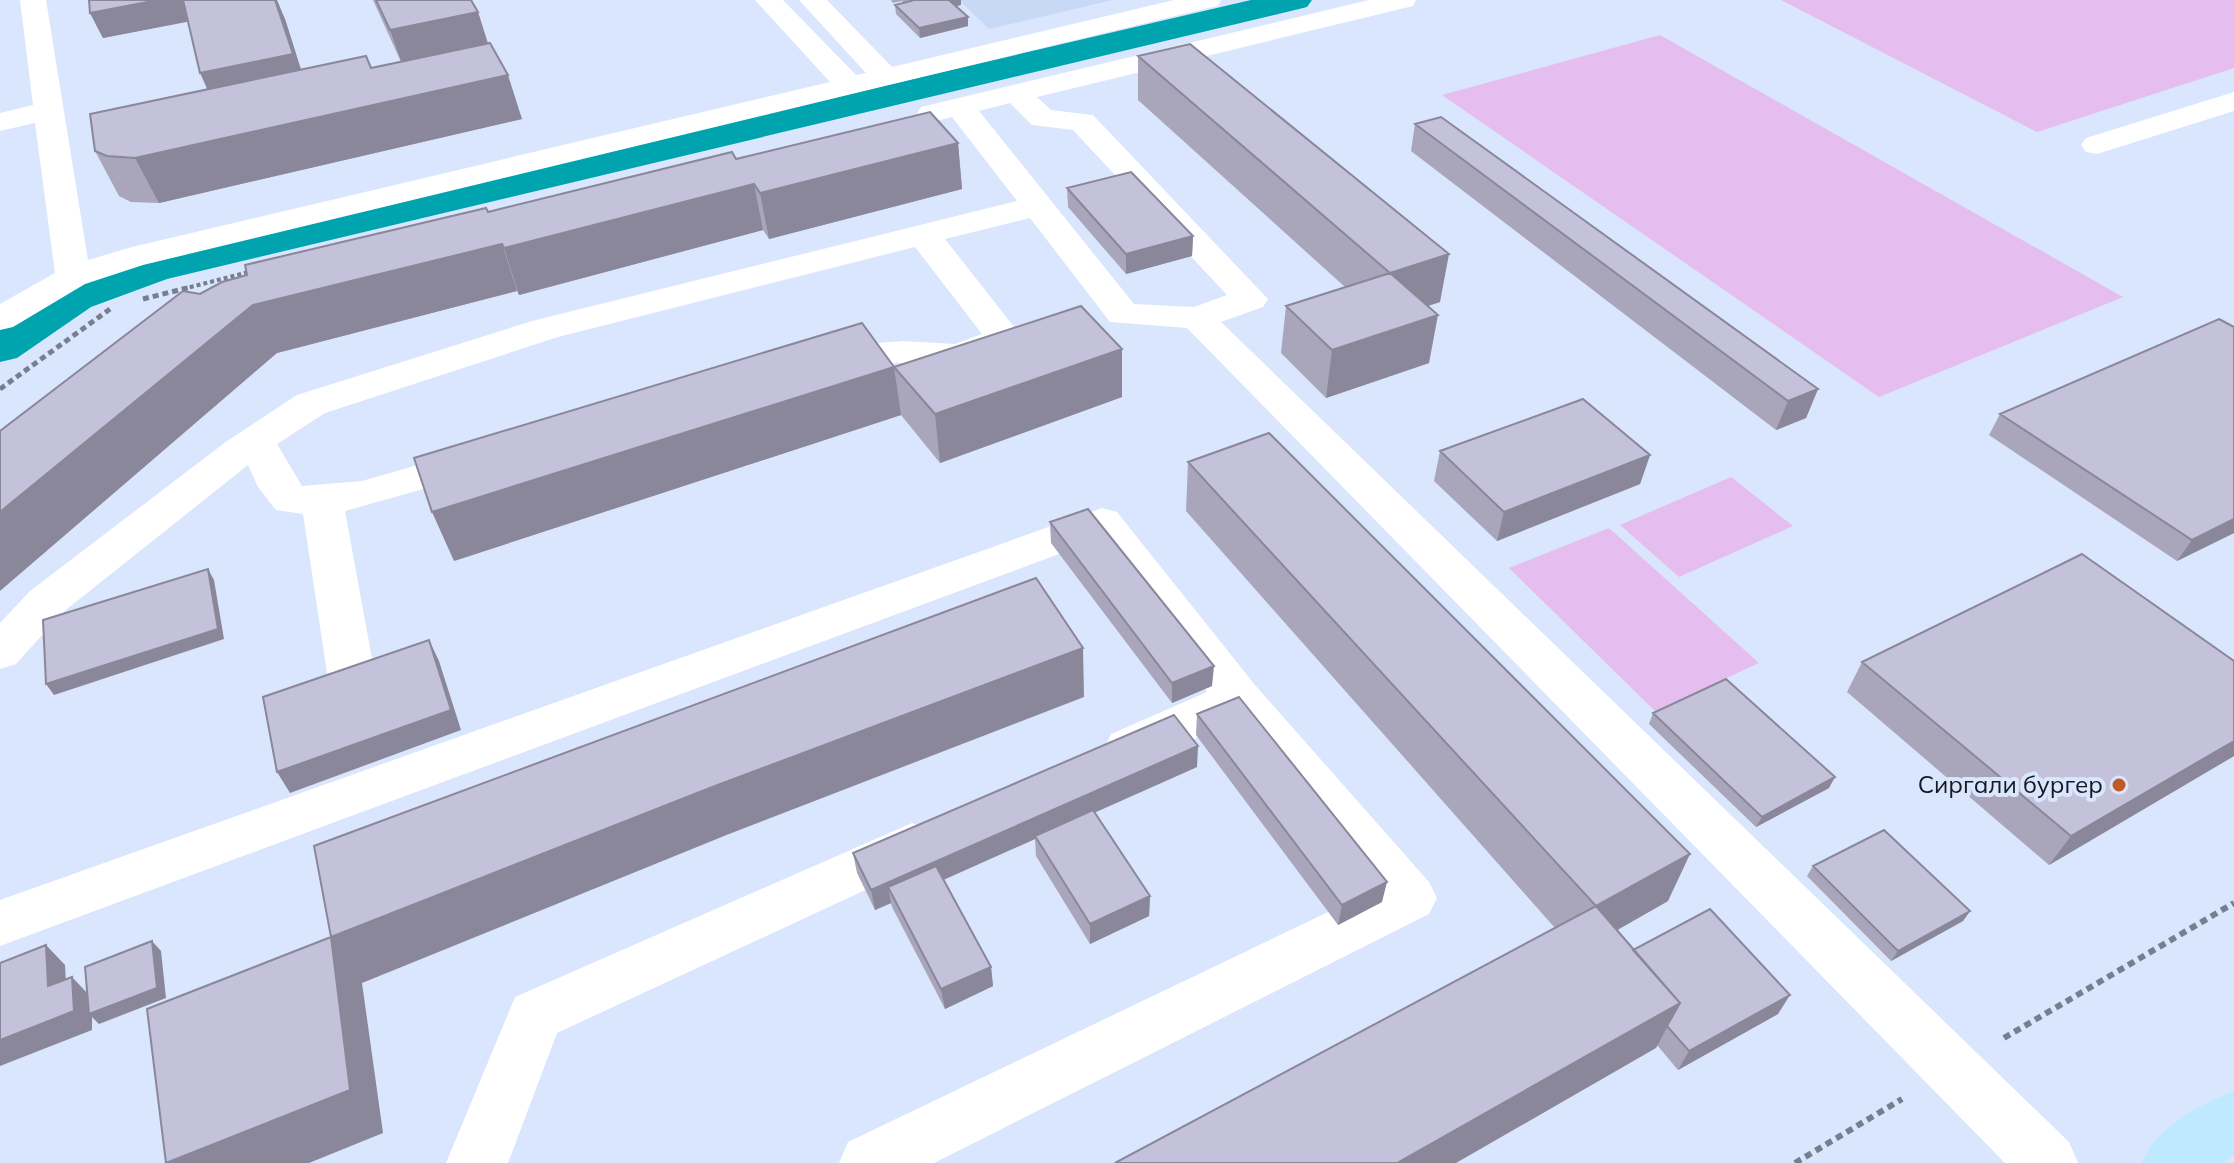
<svg xmlns="http://www.w3.org/2000/svg" width="2234" height="1163" font-family="Mulish,sans-serif">
  <rect width="100%" height="100%" fill="#d9e6fd"/>
  <!-- built -->
  <path fill="#c8d9f6" d="M959 0H1113L989 29Z"/>
  <!-- green -->
  <path fill="#e5beef" d="M1781 0H2234V68L2037 132Z
    M1660 35 2123 297 1879 397 1442 95Z
    M1731 477 1793 526 1679 577 1620 525Z
    M1609 528 1759 663 1655 711 1509 568Z"/>
  <g fill="none" stroke-linecap="round" stroke-linejoin="round">
    <!-- canal -->
    <path fill="#00a4af" fill-rule="evenodd" d="M1251 0H1312L1307 7 1295 10 167 279 91 307 17 358 0 362V327L59 287 137 260Z"/>
    <!-- path-far2 -->
    <path stroke="#777f8e" stroke-width="4" stroke-dasharray="4 3" stroke-linecap="butt" d="M183 289 249 272"/>
    <!-- path-far1 -->
    <path stroke="#777f8e" stroke-width="5" stroke-dasharray="6 4" stroke-linecap="butt" d="M143 299 191 287
      M0 389 110 309"/>
    <!-- path -->
    <path stroke="#777f8e" stroke-width="6" stroke-dasharray="7 5" stroke-linecap="butt" d="M2004 1038 2234 903
      M1795 1163 1902 1099"/>
    <!-- minor -->
    <path fill="#fff" fill-rule="evenodd" d="M20 0H46L88 260 132 247 830 82 755 0H783L856 75 866 73 799 0H827L892 67 1174 0H1221L1218 6 1208 8 143 265 85 284 13 327 0 330V304L55 273 35 123 0 131V113L33 105Z
      M1369 0H1416L1413 6 1037 97 1051 110 1093 115 1268 299 1263 307 1221 322 2069 1142 2078 1163H2005L1187 328 1110 322 1030 218 945 239 1022 337C1013 351 980 364 963 367 945 369 924 364 906 363 875 362 843 371 813 364L807 356 813 348 903 341 955 344 982 334 915 247 558 337 325 413 277 444 302 486 362 481 477 448 491 452 497 461 491 470 345 511 377 686 370 699 353 704 336 699 329 686 303 514 276 510 258 487 248 465 62 613 16 664 0 669V623L30 591 227 441 297 395 532 321 1017 201 952 117 932 122 921 119 917 113 921 107ZM1010 103 1032 125 1073 130 1227 295 1194 307 1134 304 979 111Z
      M2234 92V111L2097 154 2086 152 2081 145 2086 138Z
      M1102 508 1117 512 1255 685 1429 882 1437 898 1429 914 934 1163H839L848 1142 1372 891 1231 722 1145 762 1128 767 1111 762 1104 748 1111 734 1207 692 1094 541 0 946V900Z
      M912 823 930 830 938 845 930 860 557 1033 508 1163H446L515 997Z"/>
    <!-- major -->
    <path fill="#bfe9ff" fill-rule="evenodd" d="M2234 1091V1155L2223 1163H2141C2156 1128 2199 1105 2234 1091Z"/>
  </g>
  <!-- wall -->
  <path fill="#a9a6bb" d="M373 0H471L478 12 488 43 522 119 159 203 131 202 119 196 95 151 207 89 188 21 103 38 90 13 285 19 301 70 371 68 401 62Z
    M891 0H961V5L956 6 968 17V26L920 38 896 14 895 5 904 3 902 1 893 3Z
    M1138 56 1440 302 1427 306 1429 363 1326 398 1281 353 1286 306 1345 287 1138 100Z
    M1415 124 1818 389 1806 418 1776 430 1411 151Z
    M958 143 962 189 769 239 763 230 519 295 517 291 277 353 200 294 488 212 736 159Z
    M1067 188 1193 236 1192 256 1126 274 1068 207Z
    M2234 327V533L2177 561 1989 435 2000 414Z
    M1122 349V397L940 463 901 415 454 561 894 367Z
    M1440 451 1650 455 1640 484 1497 541 1434 481Z
    M1188 462 1668 901 1617 930 1633 950 1778 1014 1678 1070 1657 1045 1656 1048 1555 928 1186 511Z
    M1050 522 1212 686 1172 703 1051 543Z
    M2234 661V756L2049 865 1847 692 1862 662Z
    M1653 713 1829 788 1756 827 1649 724Z
    M1197 714 1382 902 1338 925 1196 735Z
    M1197 767 1094 813 1150 896 1149 916 1090 944 1036 856 1035 839 943 880 991 967 993 986 945 1009 892 907 891 903 875 910 857 873 853 853Z
    M1813 866 1970 911 1963 921 1891 961 1807 876Z"/>
  <!-- shaded-wall -->
  <path fill="#898799" d="M158 0H197L202 19 103 38 90 13Z
    M275 0H277L285 19 310 98 220 117 200 73Z
    M948 0H961V5L948 8Z
    M478 12 490 51 404 69 390 30Z
    M968 17V26L920 38 919 28Z
    M508 75 522 119 159 203 135 158Z
    M958 143 962 189 769 239 760 193Z
    M754 184 763 230 519 295 504 248Z
    M1193 236 1192 256 1126 274V254Z
    M502 244 517 291 277 353 0 591V512L253 305Z
    M1449 254 1440 302 1382 321 1390 273Z
    M1438 315 1429 363 1326 398 1332 350Z
    M1122 349V397L940 463 935 414Z
    M894 367 901 415 454 561 432 512Z
    M1818 389 1806 418 1776 430 1788 401Z
    M1650 455 1640 484 1497 541 1504 512Z
    M2234 519V533L2177 561 2192 540Z
    M208 569 214 580 224 639 54 695 46 684Z
    M429 640 439 661 461 730 290 793 277 772Z
    M1083 648 1084 697 729 834 362 983 383 1133 309 1163H166L331 937 715 786Z
    M1214 666 1212 686 1172 703V683Z
    M2234 741V756L2049 865 2071 836Z
    M1198 746 1197 767 1037 838 1035 836V839L896 901 888 887 891 903 875 910 871 890Z
    M1835 777 1829 788 1756 827 1762 817Z
    M1690 854 1668 901 1577 953 1596 906Z
    M1387 882 1382 902 1338 925 1342 905Z
    M1150 896 1149 916 1090 944V924Z
    M1970 911 1963 921 1891 961 1898 951Z
    M152 941 161 951 166 998 99 1024 92 1017V1030L0 1066V1040L72 977 90 996Z
    M46 945 65 965 67 1005 48 986Z
    M991 967 993 986 945 1009 941 989Z
    M1790 995 1778 1014 1678 1070 1689 1051Z
    M1680 1003 1656 1048 1456 1163H1397Z"/>
  <!-- building -->
  <path fill="#c4c1da" stroke="#898799" stroke-width="2" d="M89 0H158L90 13Z
    M183 0H275L293 54 200 73Z
    M376 0H471L478 12 390 30Z
    M910 0H949L968 17 919 28 895 5 911 1Z
    M490 43 508 75 135 158 107 156 95 151 90 114 366 56 371 68Z
    M1190 44 1449 254 1390 273 1438 315 1332 350 1286 306 1390 273 1138 56Z
    M930 112 958 143 760 193 754 184 504 248 502 244 253 305 0 512V431L183 291 200 294 222 282 247 275 245 265 486 208 488 212 732 152 736 159Z
    M1441 117 1818 389 1788 401 1415 124Z
    M1131 172 1193 236 1126 254 1067 188Z
    M1081 306 1122 349 935 414 894 367Z
    M2219 319 2234 327V519L2192 540 2000 414Z
    M862 323 894 367 432 512 414 458Z
    M1583 399 1650 455 1504 512 1440 451Z
    M1269 433 1690 854 1596 906 1188 462Z
    M1088 509 1214 666 1172 683 1050 522Z
    M2082 554 2234 661V741L2071 836 1862 662Z
    M208 569 218 629 46 684 43 620Z
    M1036 578 1083 648 715 786 331 937 314 846Z
    M429 640 451 710 277 772 263 697Z
    M1726 679 1835 777 1762 817 1653 713Z
    M1239 697 1387 882 1342 905 1197 714Z
    M1174 715 1198 746 871 890 853 853Z
    M1093 810 1150 896 1090 924 1035 836Z
    M1884 830 1970 911 1898 951 1813 866Z
    M936 866 991 967 941 989 888 887Z
    M1596 906 1680 1003 1397 1163H1115Z
    M1710 909 1790 995 1689 1051 1667 1026 1680 1003 1633 950Z
    M331 937 350 1090 166 1163 147 1009Z
    M152 941 157 988 89 1014 85 967Z
    M46 945 48 986 72 977 74 1011 0 1040V963Z"/>
  <!-- markers -->
  <circle fill="#c05b26" stroke="#d9e6fd" stroke-width="3" cx="2119" cy="785" r="8"/>
  <g text-anchor="middle" stroke-width="8" stroke-linejoin="round" paint-order="stroke">
    <!-- poi labels -->
    <g font-size="24" fill="#151921" stroke="#d9e6fd" text-anchor="end">
      <text x="2103" y="793">Сиргали бургер</text>
    </g>
  </g>
</svg>
